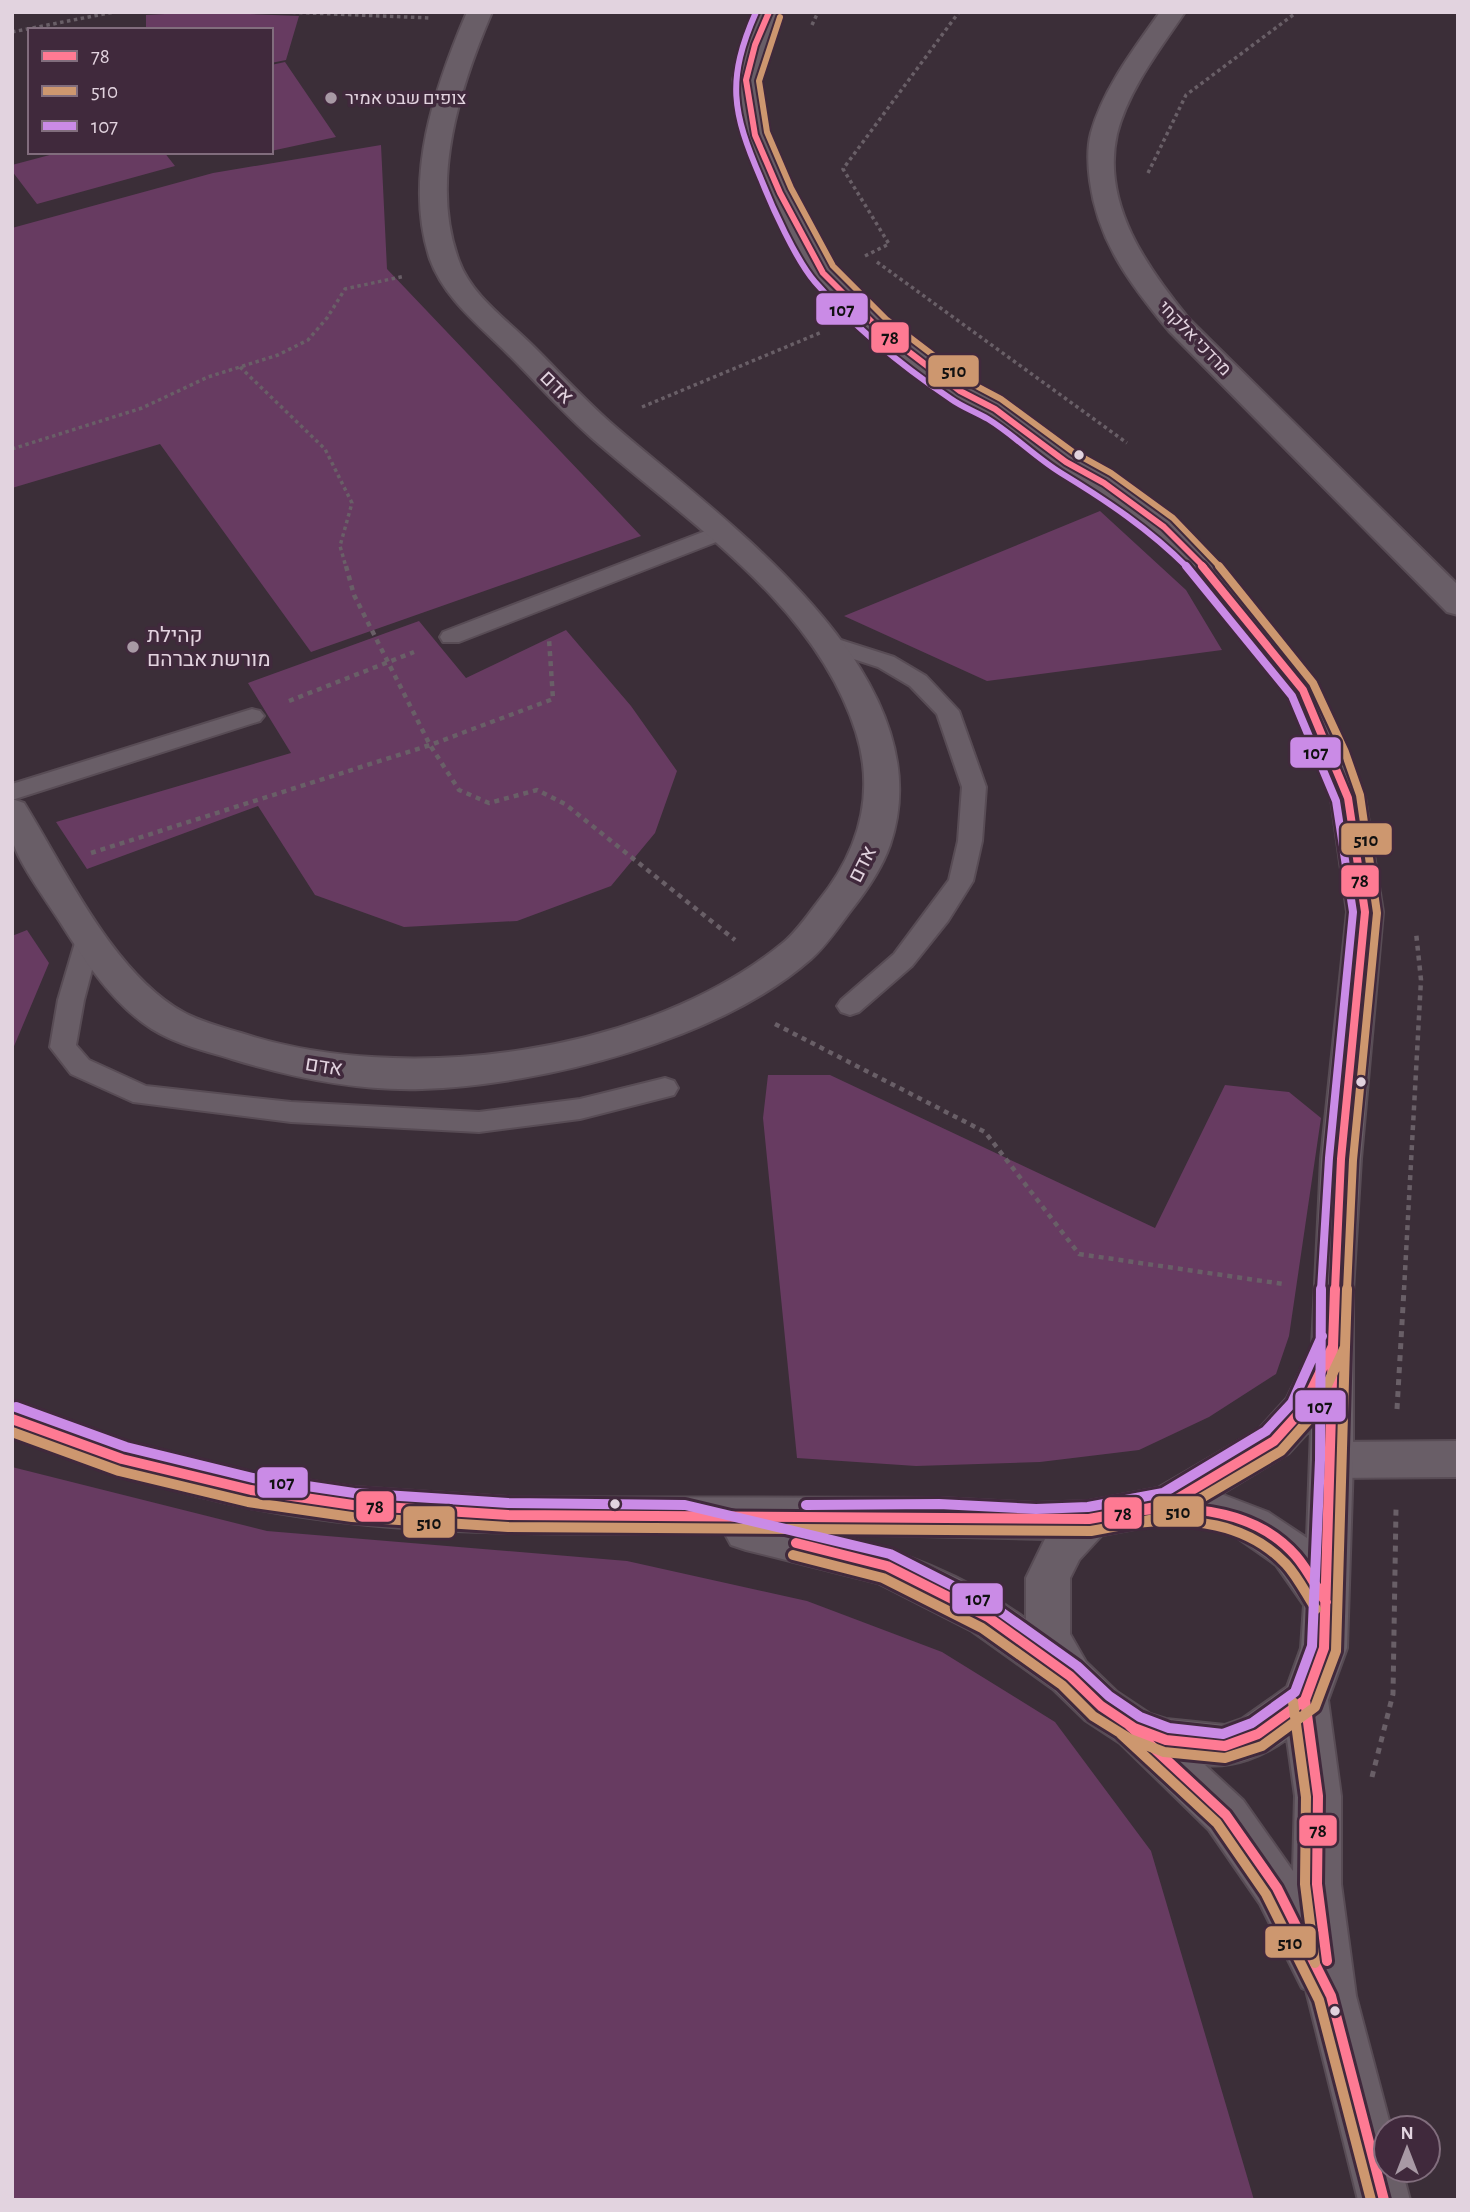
<svg xmlns="http://www.w3.org/2000/svg" width="1470" height="2212" font-family="'Alegreya Sans',Heebo,sans-serif">
  <rect width="100%" height="100%" fill="#3b2e38"/>
  <!-- green -->
  <path fill="#673b61" d="M203 12 299 16 286 60 271 63V30H146V15Z
    M285 62 336 137 271 151V65Z
    M381 145 387 269 641 536 311 652 160 444 12 488V228L213 173Z
    M61 152H164L175 166 37 204 12 171V165Z
    M1100 511 1186 590 1222 650 987 681 844 616Z
    M419 621 466 678 566 630 631 706 677 771 655 833 611 886 517 921 404 927 315 895 258 806 87 869 56 822 291 753 248 683Z
    M27 930 49 963 12 1051V936Z
    M768 1075H830L1155 1228 1225 1085 1289 1092 1321 1118 1289 1336 1276 1374 1209 1417 1139 1450 1040 1462 916 1466 797 1458 763 1118Z
    M12 1467 267 1531 627 1561 807 1601 942 1652 1055 1722 1151 1851 1254 2200H12Z"/>
  <g fill="none" stroke-linecap="round" stroke-linejoin="round">
    <!-- service casing -->
    <g stroke="#584c55" stroke-width="4">
      <path id="service" d="M721 525 729 527 732 532 729 537 459 642H443L440 637 443 632Z
        M825 635 894 657 926 676 959 711 986 787 982 841 973 881 948 921 912 966 859 1012 850 1015 841 1012 837 1006 841 1000 894 954 949 880 958 841 962 787 937 714 910 686 878 667 817 647 814 642 817 637Z
        M252 709 260 711 264 716 260 721 12 800V784Z
        M89 927 98 930 101 936 84 1000 76 1045 89 1060 146 1086 291 1102 479 1112 580 1099 665 1078 674 1081 678 1088 674 1095 580 1119 479 1132 291 1122 133 1102 71 1074 50 1047 58 1000 77 936 80 930Z"/>
    </g>
    <!-- minor casing -->
    <g stroke="#584c55" stroke-width="4">
      <path id="minor" d="M467 12H492C460 87 429 181 459 261 472 297 510 322 536 349 561 374 585 400 612 424 720 518 948 675 890 845 882 868 867 890 852 909 839 926 827 945 811 959 719 1040 543 1085 422 1089 357 1091 294 1078 232 1059 206 1051 176 1044 152 1029 114 1005 86 963 62 925 49 904 19 864 13 842 9 830 12 812 12 799L24 803C65 869 113 973 183 1012 201 1022 221 1027 241 1033 405 1087 649 1054 784 942 797 931 807 916 817 903 858 853 876 796 856 732 816 605 689 523 594 440 563 413 536 382 507 353 479 325 444 298 430 259 403 178 435 87 467 12Z
        M1160 12H1185C1160 49 1128 90 1117 134 1101 204 1148 269 1189 319L1458 585V615L1447 612 1169 331C1131 285 1098 242 1090 181 1088 166 1087 148 1091 133 1103 89 1134 49 1160 12Z
        M1458 1441V1477L1332 1478 1317 1473 1311 1460 1317 1447 1332 1442Z"/>
    </g>
    <!-- tertiary casing -->
    <g stroke="#584c55" stroke-width="4">
      <path id="tertiary" d="M756 12H781L768 45 759 80 768 135 794 193 835 269 889 323 971 385 1006 403 1077 455 1115 476 1175 520 1212 557 1320 690 1365 798 1383 912 1361 1159 1353 1291V1460L1347 1648 1328 1700 1341 1796V1884L1356 1996 1391 2128H1386V2170H1402L1410 2200H1358L1306 1990 1302 1988 1260 1904 1209 1830 1120 1743 1085 1720 1053 1689 972 1631 878 1583 746 1550 731 1545 725 1534C567 1533 406 1539 250 1508 168 1491 91 1466 12 1437V1402L124 1442 251 1472 353 1487 508 1497 939 1498 1036 1503 1089 1501 1158 1488 1259 1429 1287 1398 1312 1347 1321 1159 1347 912 1331 798 1316 756 1288 693 1190 571 1153 534 1093 490 1055 469 984 415 949 397 869 335 813 279 766 193 742 135 733 80 742 45ZM1311 1429 1307 1538 1268 1512 1221 1494 1289 1453ZM1167 1523 1217 1530 1238 1538 1276 1565 1304 1605 1301 1648 1287 1687 1242 1719 1225 1725 1166 1719 1150 1714 1117 1692 1086 1662 1070 1634V1578L1079 1560 1102 1535ZM832 1534 1045 1539 1026 1578V1619C968 1577 900 1550 832 1534ZM1287 1739 1295 1796 1293 1871 1243 1800 1205 1765C1233 1768 1264 1756 1287 1739Z"/>
    </g>
    <!-- path-far2 -->
    <path stroke="#695f67" stroke-width="3.5" stroke-dasharray="3.5 3.5" stroke-linecap="butt" d="M285 12 431 18
      M812 25 818 12
      M12 32 114 12
      M1148 173 1186 95 1297 12
      M865 256 889 244 843 169 959 12
      M877 262 1127 443
      M240 367 325 449 352 503 340 546 346 567
      M642 407 822 332
      M12 449 142 408 208 377 278 355 308 340 327 318 345 289 405 276"/>
    <!-- path-far1 -->
    <path stroke="#695f67" stroke-width="4.5" stroke-dasharray="5 5" stroke-linecap="butt" d="M346 566 354 595 430 745 459 790 489 803 537 790 565 804 735 940
      M289 701 414 652
      M91 853 430 745 553 699 549 639
      M775 1024 985 1132 1079 1254 1283 1284
      M1404 1290 1421 980 1416 932"/>
    <!-- path -->
    <path stroke="#695f67" stroke-width="5" stroke-dasharray="6 6" stroke-linecap="butt" d="M1397 1409 1404 1289
      M1372 1777 1393 1694 1396 1509"/>
    <!-- service -->
    <use href="#service" fill="#695e67" fill-rule="evenodd"/>
    <!-- minor -->
    <use href="#minor" fill="#695e67" fill-rule="evenodd"/>
    <!-- tertiary -->
    <use href="#tertiary" fill="#695e67" fill-rule="evenodd"/>
    <!-- bus-1-far2 casing -->
    <g stroke="#40293c" stroke-width="10">
      <path id="bus-1-far2" d="M769 12 755 45 746 80 755 135 780 193 823 273 879 329 960 391 995 409 1066 462 1104 483 1164 527 1204 567"/>
    </g>
    <!-- bus-1-far1 casing -->
    <g stroke="#40293c" stroke-width="13">
      <path id="bus-1-far1" d="M1202 566 1303 690 1348 798 1365 912 1341 1159 1335 1290"/>
    </g>
    <!-- bus-1 casing -->
    <g stroke="#40293c" stroke-width="16">
      <path id="bus-1" d="M12 1419 122 1459 251 1490 353 1505 508 1515 1089 1519 1167 1505 1274 1441 1302 1410 1333 1346 1335 1289
        M1133 1511C1190 1505 1255 1509 1296 1556 1308 1570 1316 1587 1326 1602
        M796 1543 887 1566 988 1617 1070 1676 1101 1706 1134 1728 1166 1740 1225 1746 1258 1734 1305 1700 1324 1648 1333 1347
        M1305 1700 1318 1796 1317 1884 1327 1961
        M1129 1725 1226 1815 1277 1888 1331 1996 1384 2200"/>
    </g>
    <!-- bus-2-far2 casing -->
    <g stroke="#40293c" stroke-width="10">
      <path id="bus-2-far2" d="M780 17 759 81 767 132 791 188 833 266 887 320 967 381 1001 399 1073 452 1111 473 1173 518 1220 567"/>
    </g>
    <!-- bus-2-far1 casing -->
    <g stroke="#40293c" stroke-width="13">
      <path id="bus-2-far1" d="M1219 566 1313 683 1345 752 1360 795 1377 913 1353 1160 1347 1290"/>
    </g>
    <!-- bus-2 casing -->
    <g stroke="#40293c" stroke-width="16">
      <path id="bus-2" d="M12 1432 119 1471 248 1502 352 1517 508 1527 1091 1531 1171 1516 1281 1451 1313 1415 1345 1347 1347 1289
        M1135 1523C1190 1517 1246 1522 1286 1564 1298 1577 1306 1594 1316 1609
        M793 1555 883 1578 982 1628 1062 1685 1093 1716 1130 1739 1164 1752 1225 1758 1262 1746 1315 1707 1336 1651 1345 1347
        M1293 1702 1306 1797 1305 1884 1315 1963
        M1121 1734 1217 1823 1266 1894 1319 2000 1371 2200"/>
    </g>
    <!-- bus-3-far2 casing -->
    <g stroke="#40293c" stroke-width="10">
      <path id="bus-3-far2" d="M756 12C726 80 732 112 761 179 772 207 796 260 815 282 854 327 902 366 951 399 962 407 976 412 988 419 1014 435 1035 457 1061 473 1107 501 1149 529 1187 567"/>
    </g>
    <!-- bus-3-far1 casing -->
    <g stroke="#40293c" stroke-width="13">
      <path id="bus-3-far1" d="M1186 566 1292 696 1336 801 1353 912 1329 1158 1321 1290"/>
    </g>
    <!-- bus-3 casing -->
    <g stroke="#40293c" stroke-width="16">
      <path id="bus-3" d="M16 1407 126 1447 253 1478 354 1493 508 1503 685 1505 890 1554 994 1607 1077 1666 1109 1696 1140 1717 1169 1728 1223 1734 1252 1723 1295 1692 1312 1646 1320 1460 1321 1289
        M806 1505 939 1504 1036 1509 1088 1507 1163 1493 1266 1431 1292 1403 1322 1336"/>
    </g>
    <!-- bus-1-far2 -->
    <use href="#bus-1-far2" stroke="#fe7a93" stroke-width="6"/>
    <!-- bus-1-far1 -->
    <use href="#bus-1-far1" stroke="#fe7a93" stroke-width="8"/>
    <!-- bus-1 -->
    <use href="#bus-1" stroke="#fe7a93" stroke-width="10"/>
    <!-- bus-2-far2 -->
    <use href="#bus-2-far2" stroke="#cd976f" stroke-width="6"/>
    <!-- bus-2-far1 -->
    <use href="#bus-2-far1" stroke="#cd976f" stroke-width="8"/>
    <!-- bus-2 -->
    <use href="#bus-2" stroke="#cd976f" stroke-width="10"/>
    <!-- bus-3-far2 -->
    <use href="#bus-3-far2" stroke="#ca8be6" stroke-width="6"/>
    <!-- bus-3-far1 -->
    <use href="#bus-3-far1" stroke="#ca8be6" stroke-width="8"/>
    <!-- bus-3 -->
    <use href="#bus-3" stroke="#ca8be6" stroke-width="10"/>
  </g>
  <!-- markers -->
  <g fill="#a899a5" stroke="#40293c" stroke-width="2.5">
    <circle cx="331" cy="98" r="7"/>
    <circle cx="133" cy="647" r="7"/>
  </g>
  <g fill="#e2d3df" stroke="#40293c" stroke-width="2.5">
    <circle cx="1079" cy="455" r="6"/>
    <circle cx="1361" cy="1082" r="6"/>
    <circle cx="615" cy="1504" r="6"/>
    <circle cx="1335" cy="2011" r="6"/>
  </g>
  <g text-anchor="middle" stroke-width="7" stroke-linejoin="round" paint-order="stroke">
    <!-- far-poi labels -->
    <g font-size="18" fill="#e2d3df" stroke="#40293c" text-anchor="start">
      <text x="345" y="104">צופים שבט אמיר</text>
    </g>
    <!-- far-street labels -->
    <g font-size="18" fill="#e2d3df" stroke="#40293c">
      <text transform="translate(1195 338) rotate(46)" y="6">מרדכי אלקחי</text>
    </g>
    <!-- street labels -->
    <g font-size="21" fill="#e2d3df" stroke="#40293c">
      <text transform="translate(557 387) rotate(45)" y="7">אדם</text>
      <text transform="translate(862 864) rotate(-63)" y="7">אדם</text>
      <text transform="translate(324 1066) rotate(9)" y="7">אדם</text>
    </g>
    <!-- poi labels -->
    <g font-size="21" fill="#e2d3df" stroke="#40293c" text-anchor="start">
      <text x="147" y="642">קהילת<tspan x="147" dy="24">מורשת אברהם</tspan></text>
    </g>
  </g>
  <g stroke="#40293c" stroke-width="2.5">
    <rect x="815" y="292" width="54" height="34" rx="7" fill="#ca8be6"/>
    <rect x="870" y="321" width="40" height="33" rx="7" fill="#fe7a93"/>
    <rect x="927" y="354" width="53" height="34" rx="7" fill="#cd976f"/>
    <rect x="1289" y="736" width="53" height="33" rx="7" fill="#ca8be6"/>
    <rect x="1340" y="822" width="53" height="34" rx="7" fill="#cd976f"/>
    <rect x="1340" y="864" width="40" height="34" rx="7" fill="#fe7a93"/>
    <rect x="1294" y="1389" width="53" height="34" rx="7" fill="#ca8be6"/>
    <rect x="256" y="1466" width="53" height="33" rx="7" fill="#ca8be6"/>
    <rect x="355" y="1490" width="40" height="33" rx="7" fill="#fe7a93"/>
    <rect x="1152" y="1495" width="53" height="33" rx="7" fill="#cd976f"/>
    <rect x="1103" y="1496" width="40" height="34" rx="7" fill="#fe7a93"/>
    <rect x="402" y="1505" width="54" height="34" rx="7" fill="#cd976f"/>
    <rect x="951" y="1582" width="53" height="33" rx="7" fill="#ca8be6"/>
    <rect x="1298" y="1814" width="40" height="33" rx="7" fill="#fe7a93"/>
    <rect x="1264" y="1925" width="53" height="34" rx="7" fill="#cd976f"/>
  </g>
  <g font-size="19" text-anchor="middle" font-weight="bold" fill="#111">
    <text x="842" y="316">107</text>
    <text x="890" y="344">78</text>
    <text x="954" y="377">510</text>
    <text x="1316" y="759">107</text>
    <text x="1366" y="846">510</text>
    <text x="1360" y="887">78</text>
    <text x="1320" y="1413">107</text>
    <text x="282" y="1489">107</text>
    <text x="375" y="1513">78</text>
    <text x="1178" y="1518">510</text>
    <text x="1123" y="1520">78</text>
    <text x="429" y="1529">510</text>
    <text x="978" y="1605">107</text>
    <text x="1318" y="1837">78</text>
    <text x="1290" y="1949">510</text>
  </g>
  <!-- border -->
  <rect width="1470" height="2212" fill="none" stroke="#e2d3df" stroke-width="28"/>
  <!-- legend -->
  <rect x="28" y="28" width="245" height="126" fill="#40293c" stroke="#816d7d" stroke-width="2"/>
  <rect x="42" y="51" width="35" height="10" fill="#fe7a93" stroke="#816d7d" stroke-width="2"/>
  <text x="91" y="63" font-size="21" fill="#e2d3df">78</text>
  <rect x="42" y="86" width="35" height="10" fill="#cd976f" stroke="#816d7d" stroke-width="2"/>
  <text x="91" y="98" font-size="21" fill="#e2d3df">510</text>
  <rect x="42" y="121" width="35" height="10" fill="#ca8be6" stroke="#816d7d" stroke-width="2"/>
  <text x="91" y="133" font-size="21" fill="#e2d3df">107</text>
  <!-- north arrow -->
  <g transform="translate(1407 2149)"><circle r="33" fill="#40293c" stroke="#816d7d" stroke-width="2"/>
  <path d="M0-5L12 26L0 18L-12 26Z" fill="#a899a5"/>
  <text y="-10" font-size="19" font-weight="bold" text-anchor="middle" fill="#e2d3df">N</text>
  </g>
</svg>
